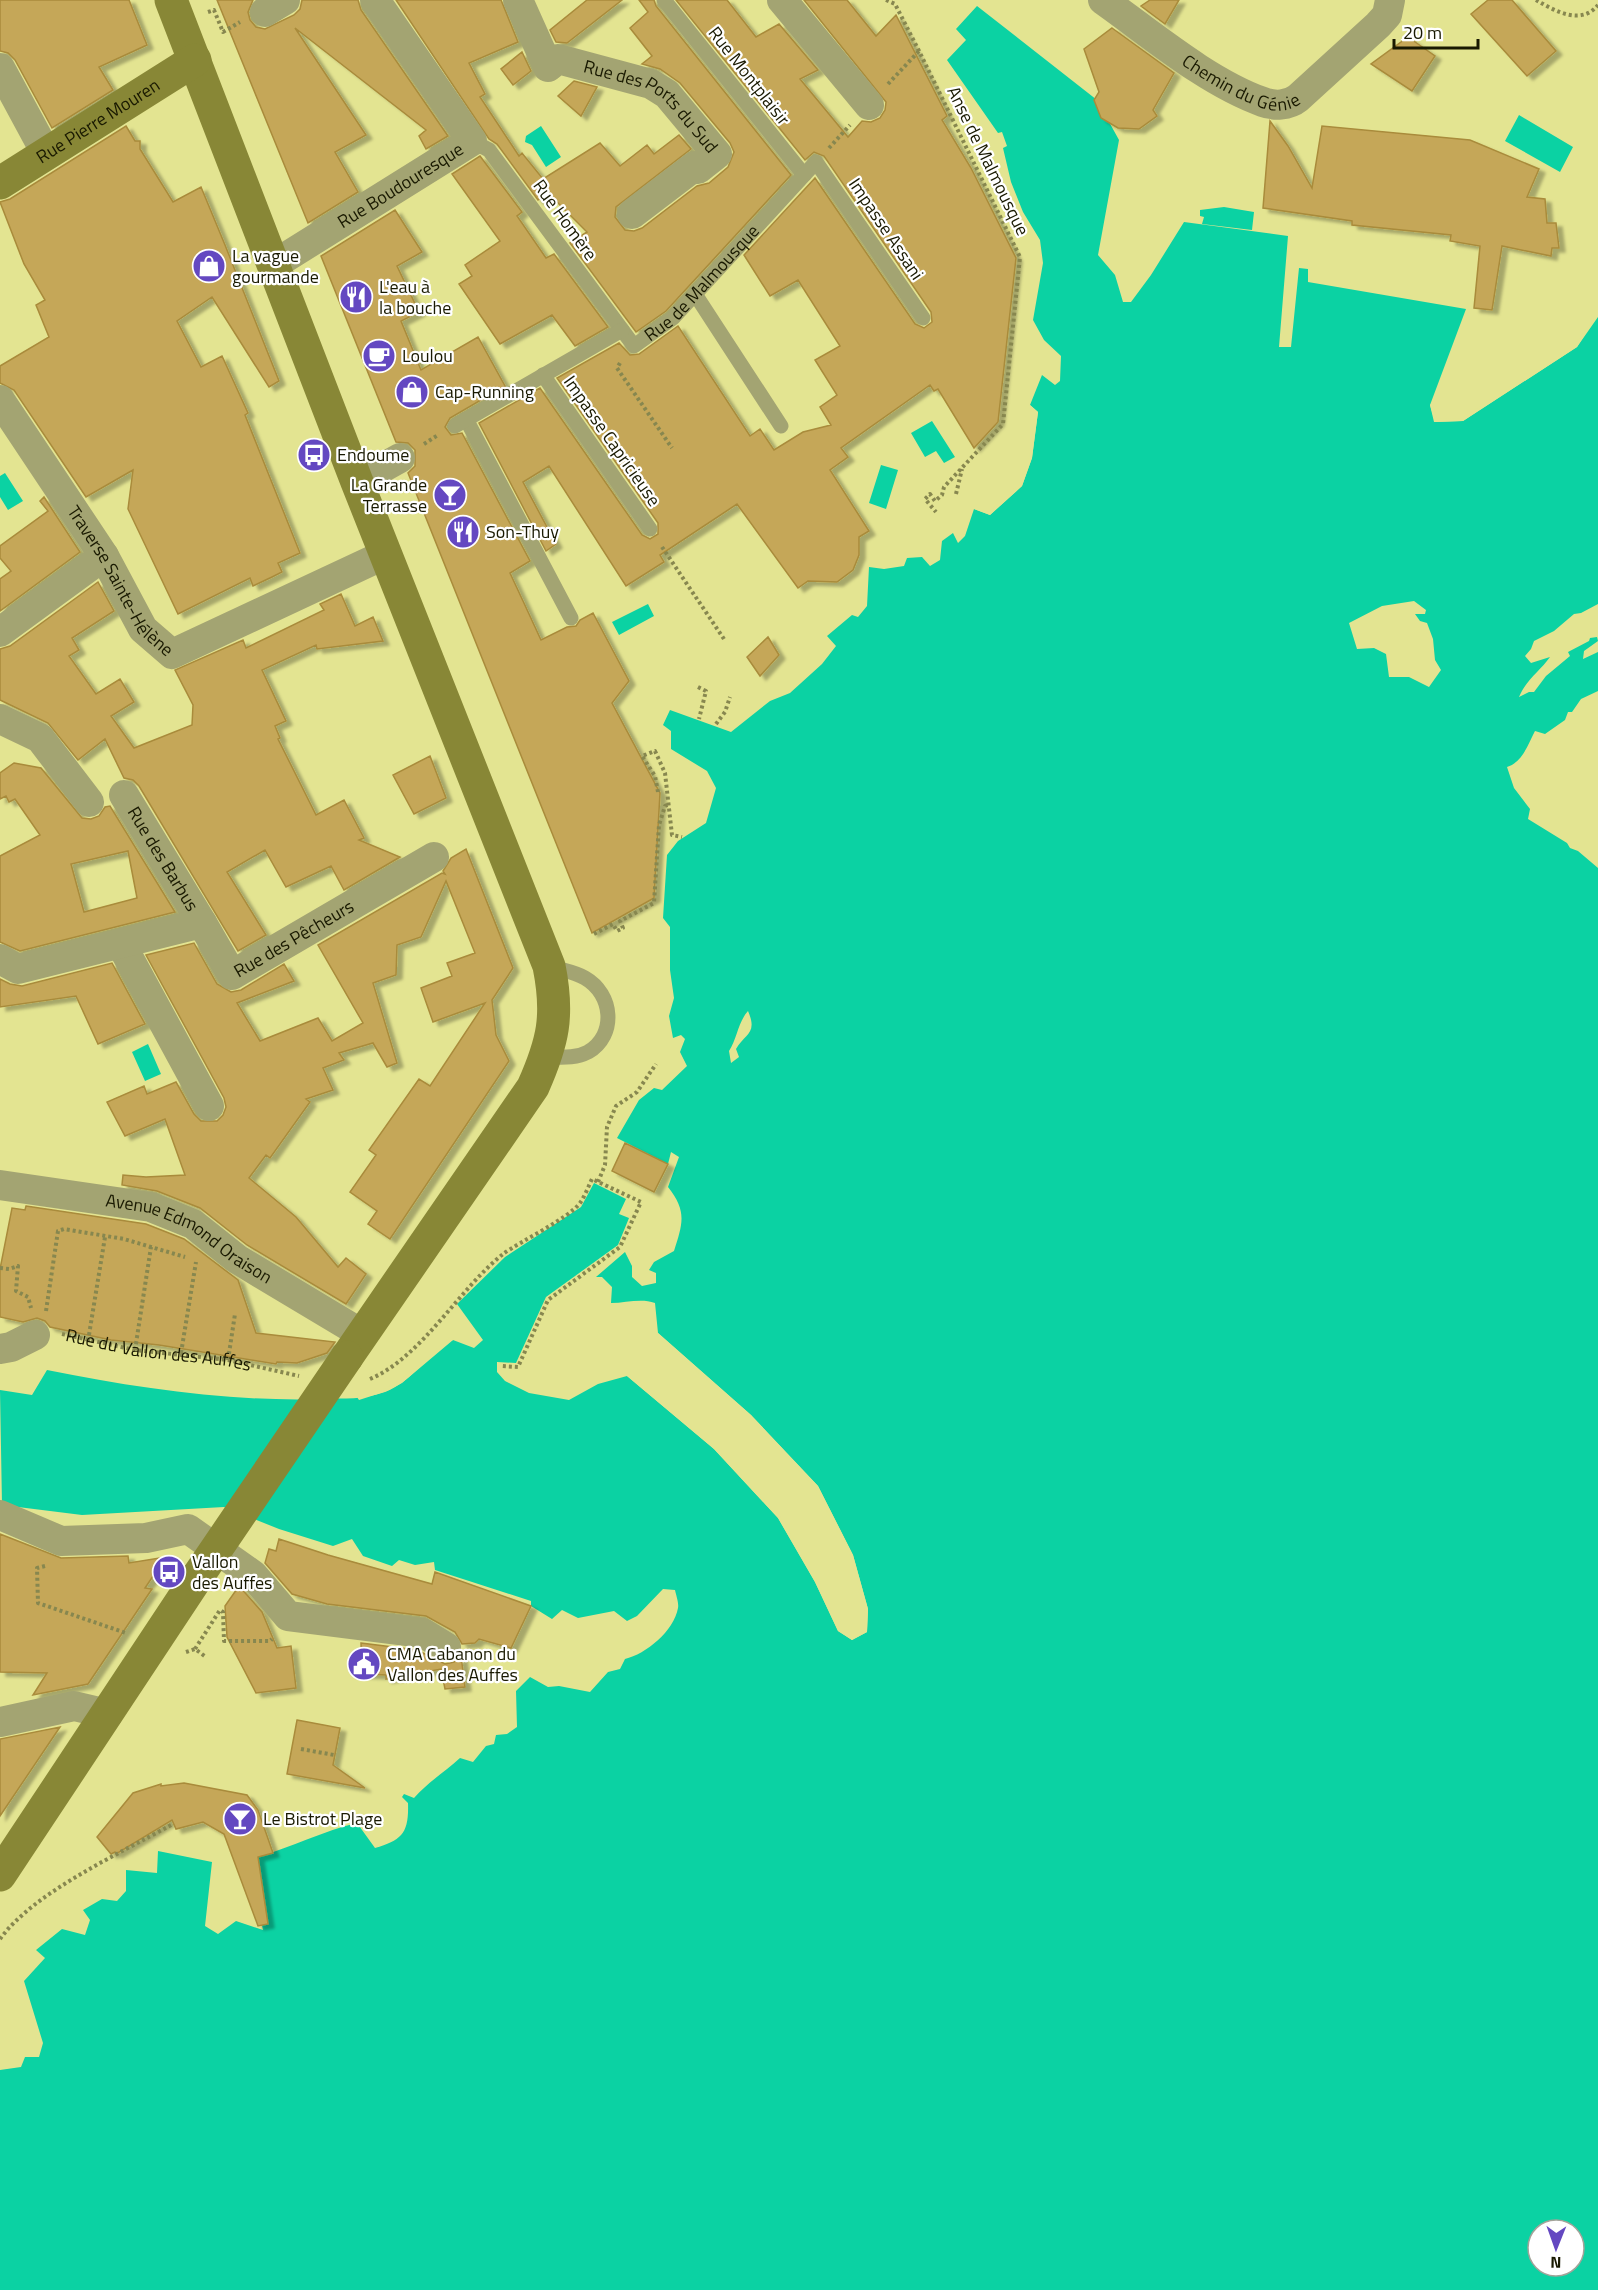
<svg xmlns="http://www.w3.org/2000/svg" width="1598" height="2290" font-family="'Titillium Web',sans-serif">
  <defs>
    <filter id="shadow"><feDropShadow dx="6" dy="4" stdDeviation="1.5" flood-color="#0004"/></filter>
  </defs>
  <rect width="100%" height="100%" fill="#e3e491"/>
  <!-- water -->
  <path fill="#0bd2a3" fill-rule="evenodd" d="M977 6 1097 100 1119 140 1098 255 1115 275 1123 302H1131L1151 275 1184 222 1288 236 1279 347H1291L1299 268 1308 269V282L1466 309 1430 405 1435 422 1463 421 1577 347 1598 317V604L1581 613 1574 614 1554 631 1534 641 1531 649 1525 656 1531 663 1550 657C1540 671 1526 680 1519 697L1529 692H1534L1546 676 1570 656 1568 652 1589 641 1590 638 1597 637 1598 641 1584 651 1583 659 1598 652V691L1581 699 1572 712H1568L1565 720 1545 734 1535 731C1528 744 1523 762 1507 767L1514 788 1530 809 1528 819 1567 843 1570 848 1578 851 1598 868V2290H0V2070L21 2067 25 2057H39L43 2043 24 1981 45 1958 36 1950 62 1929 85 1935 90 1920 83 1910 102 1899 117 1901 126 1891V1870L157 1873 158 1851 212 1862 205 1926 218 1934 236 1921 263 1930 259 1911 263 1903 258 1857C292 1847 323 1831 357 1823L375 1848C402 1840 409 1833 408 1803L402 1797 404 1794 414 1798C428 1782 445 1772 460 1758L473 1762 486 1746 494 1744 496 1735 507 1734 517 1727 516 1691 530 1677 548 1687 559 1686 590 1692 608 1672 620 1669 625 1659C646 1654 674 1631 678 1608 679 1603 676 1595 675 1590L663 1589 637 1616 627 1621 614 1611 578 1618 562 1610 552 1619 531 1606V1601L435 1570 434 1562 415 1565 399 1560 392 1566 363 1556 352 1539 333 1546 279 1529 224 1507 82 1515 2 1505 0 1390 32 1395 47 1370C137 1388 230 1402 322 1399 346 1398 362 1400 385 1392 414 1381 429 1351 453 1340L474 1348 483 1340 457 1304 505 1257 581 1207 594 1183 626 1199 619 1214 629 1218 618 1245 546 1297 516 1363 497 1362V1372L505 1381 529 1393 569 1400 598 1384 627 1376 714 1449 778 1518 815 1582 838 1631 852 1640 867 1632 868 1609 853 1555 818 1486 751 1415 658 1333 655 1303C641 1298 626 1303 611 1303L612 1287 602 1277H596L625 1252 632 1266V1277L642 1286 656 1283V1273L649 1270 654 1262 674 1251C683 1223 687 1211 668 1187L679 1157 671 1152 668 1164 617 1138 639 1100 654 1088 662 1090 687 1066 680 1052 685 1039 681 1035 673 1038 669 1016 674 998 670 970V927L663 918 667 855 678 841 706 823 716 788 707 771 671 749V731L663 725 670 710 731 732 770 701 790 693 822 664 836 646 827 636 852 615 858 617 867 606 869 567 884 569 904 566 907 558 922 557 930 566 940 560 942 541 953 533 958 543 965 536 974 509 990 515 1022 486 1032 458 1038 412 1030 405 1042 375 1055 385 1060 381 1061 356 1044 340 1033 320 1043 263 1040 240 1023 212 1011 182 1003 148 1007 146 1002 132 998 133 947 60 966 40 956 29ZM1414 601 1426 610 1425 614H1415L1420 621 1427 623 1433 639 1435 660 1441 670 1429 687 1409 677H1389L1386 654 1374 648 1357 649 1349 623 1382 606ZM748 1011C758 1034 745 1033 736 1049L739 1057 731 1063 729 1051C737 1039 738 1022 748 1011ZM1538 2230H1574V2266H1538Z
    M1519 115 1573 147 1560 172 1505 141Z
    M541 126 561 157 546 167 532 145 525 142 526 136Z
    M1224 207 1254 212 1252 230 1202 224 1204 217 1200 216V210Z
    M932 421 955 457 944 463 936 451 925 457 911 433Z
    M881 465 898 470 886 509 869 503Z
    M5 473 23 501 8 510 0 497V476Z
    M648 604 654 616 619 635 612 622Z
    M148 1044 161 1074 145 1081 132 1052Z"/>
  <!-- pier -->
  <path fill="#e3e491" d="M1598 314 1577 347 1463 421 1434 422 1430 405 1434 401 1433 405 1437 419 1462 418 1574 345Z
    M1030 405 1038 412 1032 458 1022 486 990 515 974 509 976 507 989 512 1019 484 1029 457 1035 413 1028 406Z
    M658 1333 751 1415 818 1486 853 1555 868 1609 867 1632 852 1640 838 1631 815 1582 778 1518 714 1449 627 1376 629 1374 715 1447 780 1516 817 1580 840 1629 852 1637 864 1630 865 1609 850 1556 815 1488 749 1417 656 1336Z
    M450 1337 453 1340 402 1383 387 1391 359 1400 357 1397 386 1388 400 1380Z"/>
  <!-- building -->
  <path fill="#c5a758" stroke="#a98b3b" stroke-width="1.5" fill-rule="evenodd" filter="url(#shadow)" d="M0 0H129L147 45 99 67 113 90 52 128 15 60 8 53 0 51Z
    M217 0H253L248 12 250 20 256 27 265 29 294 15 300 9 302 0H358L361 10 448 136 426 149 419 136 426 130 295 28 366 135 335 152 358 192 308 223Z
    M396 0H501L518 42 469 63 485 94 480 97 519 156 522 153 543 179 600 143 620 166 647 145 654 154 679 135 691 149 616 207 615 217 625 230 634 231 642 228 697 186 709 183 728 167 734 152 730 143 680 83 660 69 642 64 652 56 630 28 648 12 639 0H654L656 6 791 175 666 311 636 332 570 243 587 232 548 193 538 200 497 144 489 139Z
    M587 0H622L567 43 556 42 550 30Z
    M676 0H727L756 37 779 24 818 70 800 79 848 137 862 121 871 122 880 118 885 110 886 102 804 0H847L876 36 896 15 947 116 942 120 971 168 1016 258 998 422 974 448 938 389 934 391 930 385 841 448 848 457 830 470 869 531 859 537V555L853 570 837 582 808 581 798 588 737 504 660 555 664 562 626 586 549 466 523 482 556 544 546 551 479 423 540 388 642 535 650 539 658 534V523L557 378 619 343 630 355 639 354 678 326 750 436 760 429 774 450 803 432 831 425 820 407 837 395 815 360 840 346 798 280 770 296 744 255 815 178 915 324 924 328 932 322 931 312 824 156 814 152 805 160Z
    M1150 0H1179L1165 24 1141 6Z
    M1488 0H1512L1556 51 1527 76 1471 14Z
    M1112 28 1174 73 1153 110 1157 116 1139 129 1118 128 1101 118 1094 100 1099 92 1084 49Z
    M1408 37 1435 56 1412 91 1371 64Z
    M522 52 531 71 513 85 501 69Z
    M574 81 597 87 581 116 558 96Z
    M1270 121 1288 146 1312 188 1322 126 1470 140 1539 169 1527 197 1545 199 1547 223H1556L1559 248H1552L1551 256 1502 246 1492 310 1474 308 1480 246 1450 241 1451 235 1352 225V221L1263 208Z
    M126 126 135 141H140V149L173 202 201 187 225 245 279 381 269 387 212 297 177 321 201 367 222 356 248 413 245 415 300 553 278 563 282 572 272 577 253 586 250 578 178 614 128 509 133 470 86 497 14 390 0 383V366L49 337 36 305 45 300 24 264 0 202 10 199Z
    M480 156 522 212 517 216 546 258 554 254 608 327 575 346 552 315 500 344 459 284 472 276 465 265 500 241 452 174Z
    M395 210 422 252 397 266 419 312 401 321 421 370 478 337 505 386 450 418 445 427 451 435 462 433 530 561 510 573 523 601 541 640 567 627 576 626 580 620 593 613 629 681 612 703 660 793 654 898 592 933 408 473 415 466V450L408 443 396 442 321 256Z
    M44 497 80 552 0 611V579L11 571 0 558V546L48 511 40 501Z
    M98 582 114 611 72 638 79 650 69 656 96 694 120 679 134 702 111 716 134 748 192 725 193 705 175 670 243 640 246 648 324 610 320 604 341 594 355 626 373 617 383 641 317 649 316 645 262 670 286 721 275 726 280 738 278 739 316 815 344 800 364 838 359 840 400 857 344 890 331 866 286 887 265 850 227 872 266 935 238 951 139 786 133 780 124 778 105 739 78 760 48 723 0 700V649L10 646Z
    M768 637 779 655 760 676 747 657Z
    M430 756 446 798 414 814 393 775Z
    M14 763 41 768 82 818 91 819 99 816 105 807 110 806 175 912 20 951 0 942V856L40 835 15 799 9 802 6 796 0 799V773ZM128 851 137 898 84 912 71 864Z
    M466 849 513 968 492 1000 496 1035 509 1061 390 1239 368 1224 377 1211 350 1192 376 1155 369 1150 419 1079 430 1086 485 1003 433 1022 421 988 452 976 447 963 475 953 446 881 421 937 397 945 396 975 373 983 397 1063 387 1067 373 1043 339 1053 344 1060 323 1068 333 1090 306 1099 310 1102 270 1158 266 1155 249 1178 296 1217 338 1267 346 1258 366 1274 346 1304 247 1245 200 1208 157 1191 122 1185 123 1175 146 1177 185 1175 165 1119 125 1136 107 1102 144 1086 147 1094 176 1082 194 1114 201 1121H217L223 1115 226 1107 224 1098 146 955 194 943 217 984 231 992 241 990 284 964 294 981 237 1003 260 1041 318 1018 332 1041 363 1023 318 945 442 873 445 874 443 871 451 858Z
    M112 963 145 1024 98 1044 76 996 0 1007V979L10 984 22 986Z
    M625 1143 668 1164 654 1192 612 1171Z
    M26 1206 146 1224 184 1239 238 1280 256 1333 335 1342 327 1353 297 1363 277 1362 276 1364 159 1345 111 1340 50 1327 45 1321 37 1318 23 1322 0 1317V1269L12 1208 25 1210Z
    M0 1534 61 1558 128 1556 129 1563 166 1557 145 1588 152 1589 88 1684 33 1695 47 1673 0 1672Z
    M279 1539 328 1555 432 1584 435 1572 531 1606 511 1648 479 1639 475 1643 462 1644 455 1632 426 1616 327 1604 292 1594 265 1563 269 1549 276 1551Z
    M239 1586 262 1612 277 1648 291 1646 296 1688 256 1693 227 1637 225 1606Z
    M361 1643 417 1650 445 1664 454 1662 461 1656 465 1687 445 1689 441 1669 386 1679V1675L362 1674Z
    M297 1720 340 1728 333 1765 365 1788 287 1774Z
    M60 1727 0 1816V1739Z
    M184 1783 247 1795 258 1810 273 1853 258 1857 268 1924 258 1926 224 1834 203 1822 176 1829 172 1820 116 1854 115 1852 111 1854 97 1837 133 1793 161 1784V1786Z"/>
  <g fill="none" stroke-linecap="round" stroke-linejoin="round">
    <!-- path -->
    <g stroke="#87874f" stroke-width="4" stroke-dasharray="3 3" stroke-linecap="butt">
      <path d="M886 0 895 4 919 51 1020 257 1003 424 944 487 942 495 935 501 930 494 925 499 936 512"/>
      <path d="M1536 0C1555 11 1581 26 1598 5"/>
      <path d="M208 12 214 10 223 32 240 22"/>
      <path d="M888 84 919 51"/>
      <path d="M829 148 850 125"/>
      <path d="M620 363 617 368 672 448"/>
      <path d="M424 444 438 435"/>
      <path d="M956 494 962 469"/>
      <path d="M662 547 724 639"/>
      <path d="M698 687 706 691 699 719"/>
      <path d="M716 724 725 712 730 697"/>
      <path d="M658 792 655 776 642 756 655 751 665 773 672 835 682 837"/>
      <path d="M594 934 613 924 617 931 623 928 620 921 654 903 659 825 665 806 669 804"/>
      <path d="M598 1182 605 1165 607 1127 616 1106 637 1092 656 1064"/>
      <path d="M0 1268 9 1269 18 1266 16 1291 28 1297 31 1308"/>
      <path d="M46 1311 58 1231 64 1229 124 1239 185 1257"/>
      <path id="s1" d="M62 1334 135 1350 228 1360 299 1376"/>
      <path d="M88 1341 105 1237"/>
      <path d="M135 1350 151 1247"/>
      <path d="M181 1353 196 1262"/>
      <path d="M228 1360 235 1314"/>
      <path d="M370 1379C422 1357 458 1290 503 1254 521 1241 569 1218 580 1203 585 1196 588 1187 592 1179L641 1202 620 1247 548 1300 518 1367 501 1366"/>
      <path d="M45 1566 37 1568 38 1603 126 1633"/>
      <path d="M195 1649 220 1610 223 1612 224 1641H270L272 1639"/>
      <path d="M186 1652 195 1649 206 1657"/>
      <path d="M301 1749 334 1755"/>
      <path d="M0 1939C34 1892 119 1854 171 1825"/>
    </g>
    <!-- lane -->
    <g stroke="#a3a472" stroke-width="15">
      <path d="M664 0 804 175"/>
      <path id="s2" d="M472 141 489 150 634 346 673 318 816 162 923 318"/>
      <path d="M695 294 781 426"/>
      <path d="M543 375 650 529"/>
      <path d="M466 419 571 618"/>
      <path d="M455 426 622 330"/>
      <path d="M546 1057C560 1057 575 1059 588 1052 617 1035 613 994 585 978 575 972 561 970 549 966"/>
    </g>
    <!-- street -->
    <g stroke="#a3a472" stroke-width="30">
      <path id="s3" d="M518 0 548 67 558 59 651 84 667 94 717 154 698 169 695 166 632 214"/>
      <path d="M782 0 869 105"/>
      <path id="s4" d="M1103 0C1151 34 1207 82 1263 102 1274 106 1288 106 1298 98L1378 25 1387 15 1390 0"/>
      <path d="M265 12 285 0"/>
      <path d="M0 68 46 153"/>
      <path id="s5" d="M275 264 472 141 375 0"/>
      <path id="s6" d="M0 400 104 556 143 629 172 654 386 554"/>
      <path d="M357 482 400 458"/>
      <path d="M0 632 104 556"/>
      <path d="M0 719 40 738 89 802"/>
      <path id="s7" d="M124 795 202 923"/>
      <path d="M121 944 209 1106"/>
      <path id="s8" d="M0 959 18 969 202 923 232 975 434 857"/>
      <path id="s9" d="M0 1185 151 1207 193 1224 237 1259 362 1334"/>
      <path d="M0 1349 11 1347 35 1335"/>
      <path d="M0 1515 61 1541 146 1538 188 1529 253 1575 288 1616 423 1633 446 1647"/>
      <path d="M0 1722 74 1706 108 1714"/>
    </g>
    <!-- secondary -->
    <g stroke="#888736" stroke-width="33">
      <path d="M171 0 357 482 549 966C559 1016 553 1042 533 1087L347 1357"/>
      <path id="s10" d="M0 183 195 60"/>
      <path d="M0 1875 198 1576"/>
    </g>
    <!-- secondary-bridge -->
    <path stroke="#888736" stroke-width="33" d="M198 1576 347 1357"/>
  </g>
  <!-- icons -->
  <defs>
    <g id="shop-disc" transform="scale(1.725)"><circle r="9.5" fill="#6448c1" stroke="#fff"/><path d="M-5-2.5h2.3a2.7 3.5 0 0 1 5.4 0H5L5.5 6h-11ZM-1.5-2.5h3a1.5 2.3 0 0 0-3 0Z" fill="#fff"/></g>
    <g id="restaurant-disc" transform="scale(1.725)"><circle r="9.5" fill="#6448c1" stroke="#fff"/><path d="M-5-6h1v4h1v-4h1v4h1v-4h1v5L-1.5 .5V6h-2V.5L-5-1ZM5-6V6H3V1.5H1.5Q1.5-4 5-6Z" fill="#fff"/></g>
    <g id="cafe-disc" transform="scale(1.725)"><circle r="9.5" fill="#6448c1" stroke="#fff"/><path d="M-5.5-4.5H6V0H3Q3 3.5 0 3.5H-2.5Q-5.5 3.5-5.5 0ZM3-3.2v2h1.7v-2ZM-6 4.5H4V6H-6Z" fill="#fff"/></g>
    <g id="bus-disc" transform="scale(1.725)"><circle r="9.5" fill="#6448c1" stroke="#fff"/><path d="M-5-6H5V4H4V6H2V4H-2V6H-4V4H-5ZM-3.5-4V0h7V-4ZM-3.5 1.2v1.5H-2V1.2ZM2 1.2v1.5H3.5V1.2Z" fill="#fff"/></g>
    <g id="bar-disc" transform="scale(1.725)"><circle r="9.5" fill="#6448c1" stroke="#fff"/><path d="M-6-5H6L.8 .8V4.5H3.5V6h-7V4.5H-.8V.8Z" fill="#fff"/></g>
    <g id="civic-disc" transform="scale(1.725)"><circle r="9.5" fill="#6448c1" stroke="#fff"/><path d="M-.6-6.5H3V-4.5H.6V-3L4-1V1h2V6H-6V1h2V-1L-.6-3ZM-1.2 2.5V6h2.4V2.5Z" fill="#fff"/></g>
  </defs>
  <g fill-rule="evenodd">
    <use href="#shop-disc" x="209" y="266"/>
    <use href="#restaurant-disc" x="356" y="297"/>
    <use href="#cafe-disc" x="379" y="356"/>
    <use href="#shop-disc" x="412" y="392"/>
    <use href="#bus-disc" x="314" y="455"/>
    <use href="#bar-disc" x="450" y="495"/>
    <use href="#restaurant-disc" x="463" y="532"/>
    <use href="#bus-disc" x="169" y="1572"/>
    <use href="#civic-disc" x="364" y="1664"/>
    <use href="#bar-disc" x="240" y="1819"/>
  </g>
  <g text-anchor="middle" stroke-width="4.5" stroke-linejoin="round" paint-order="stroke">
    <!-- street labels -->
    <g font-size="18" fill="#191901" stroke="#fff">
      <text dy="6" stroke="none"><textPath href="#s4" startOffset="164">Chemin du Génie</textPath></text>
      <text transform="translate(749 76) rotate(52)" y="6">Rue Montplaisir</text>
      <text dy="6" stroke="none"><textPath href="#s3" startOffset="194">Rue des Ports du Sud</textPath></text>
      <text dy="6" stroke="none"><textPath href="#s10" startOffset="116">Rue Pierre Mouren</textPath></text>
      <text transform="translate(988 161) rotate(64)" y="6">Anse de Malmousque</text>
      <text dy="6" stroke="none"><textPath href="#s5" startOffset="148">Rue Boudouresque</textPath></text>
      <text transform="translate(565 220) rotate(54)" y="6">Rue Homère</text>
      <text transform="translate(886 229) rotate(56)" y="6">Impasse Assani</text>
      <text dy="6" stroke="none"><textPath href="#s2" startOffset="356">Rue de Malmousque</textPath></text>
      <text transform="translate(612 441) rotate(55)" y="6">Impasse Capricieuse</text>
      <text dy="6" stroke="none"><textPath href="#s6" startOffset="218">Traverse Sainte-Hélène</textPath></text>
      <text dy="6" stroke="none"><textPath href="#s7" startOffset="75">Rue des Barbus</textPath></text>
      <text dy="6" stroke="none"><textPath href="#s8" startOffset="342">Rue des Pêcheurs</textPath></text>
      <text dy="6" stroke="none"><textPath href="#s9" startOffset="200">Avenue Edmond Oraison</textPath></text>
      <text dy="6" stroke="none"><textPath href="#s1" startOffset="98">Rue du Vallon des Auffes</textPath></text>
    </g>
    <!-- poi labels -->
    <g font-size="18" fill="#191901" stroke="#fff" text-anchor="start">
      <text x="232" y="262">La vague<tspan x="232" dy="21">gourmande</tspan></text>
      <text x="379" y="293">L'eau à<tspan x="379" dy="21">la bouche</tspan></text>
      <text x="402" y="362">Loulou</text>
      <text x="435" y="398">Cap-Running</text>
      <text x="337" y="461">Endoume</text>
      <text x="427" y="491" text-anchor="end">La Grande<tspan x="427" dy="21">Terrasse</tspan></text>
      <text x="486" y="538">Son-Thuy</text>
      <text x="192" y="1568">Vallon<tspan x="192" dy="21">des Auffes</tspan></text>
      <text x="387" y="1660">CMA Cabanon du<tspan x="387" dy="21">Vallon des Auffes</tspan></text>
      <text x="263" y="1825">Le Bistrot Plage</text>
    </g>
  </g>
  <!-- north arrow -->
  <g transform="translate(1556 2248) rotate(181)"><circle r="28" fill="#ffffff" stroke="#a3a399" stroke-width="1.5"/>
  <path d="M0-4.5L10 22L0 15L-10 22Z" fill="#6448c1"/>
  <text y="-9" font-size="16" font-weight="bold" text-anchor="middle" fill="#191901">N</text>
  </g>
  <!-- scale -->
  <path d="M1394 39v9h84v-9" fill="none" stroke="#191901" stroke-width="3"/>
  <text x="1403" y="39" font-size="18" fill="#191901" stroke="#ffffff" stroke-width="4.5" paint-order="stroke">20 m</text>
</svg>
